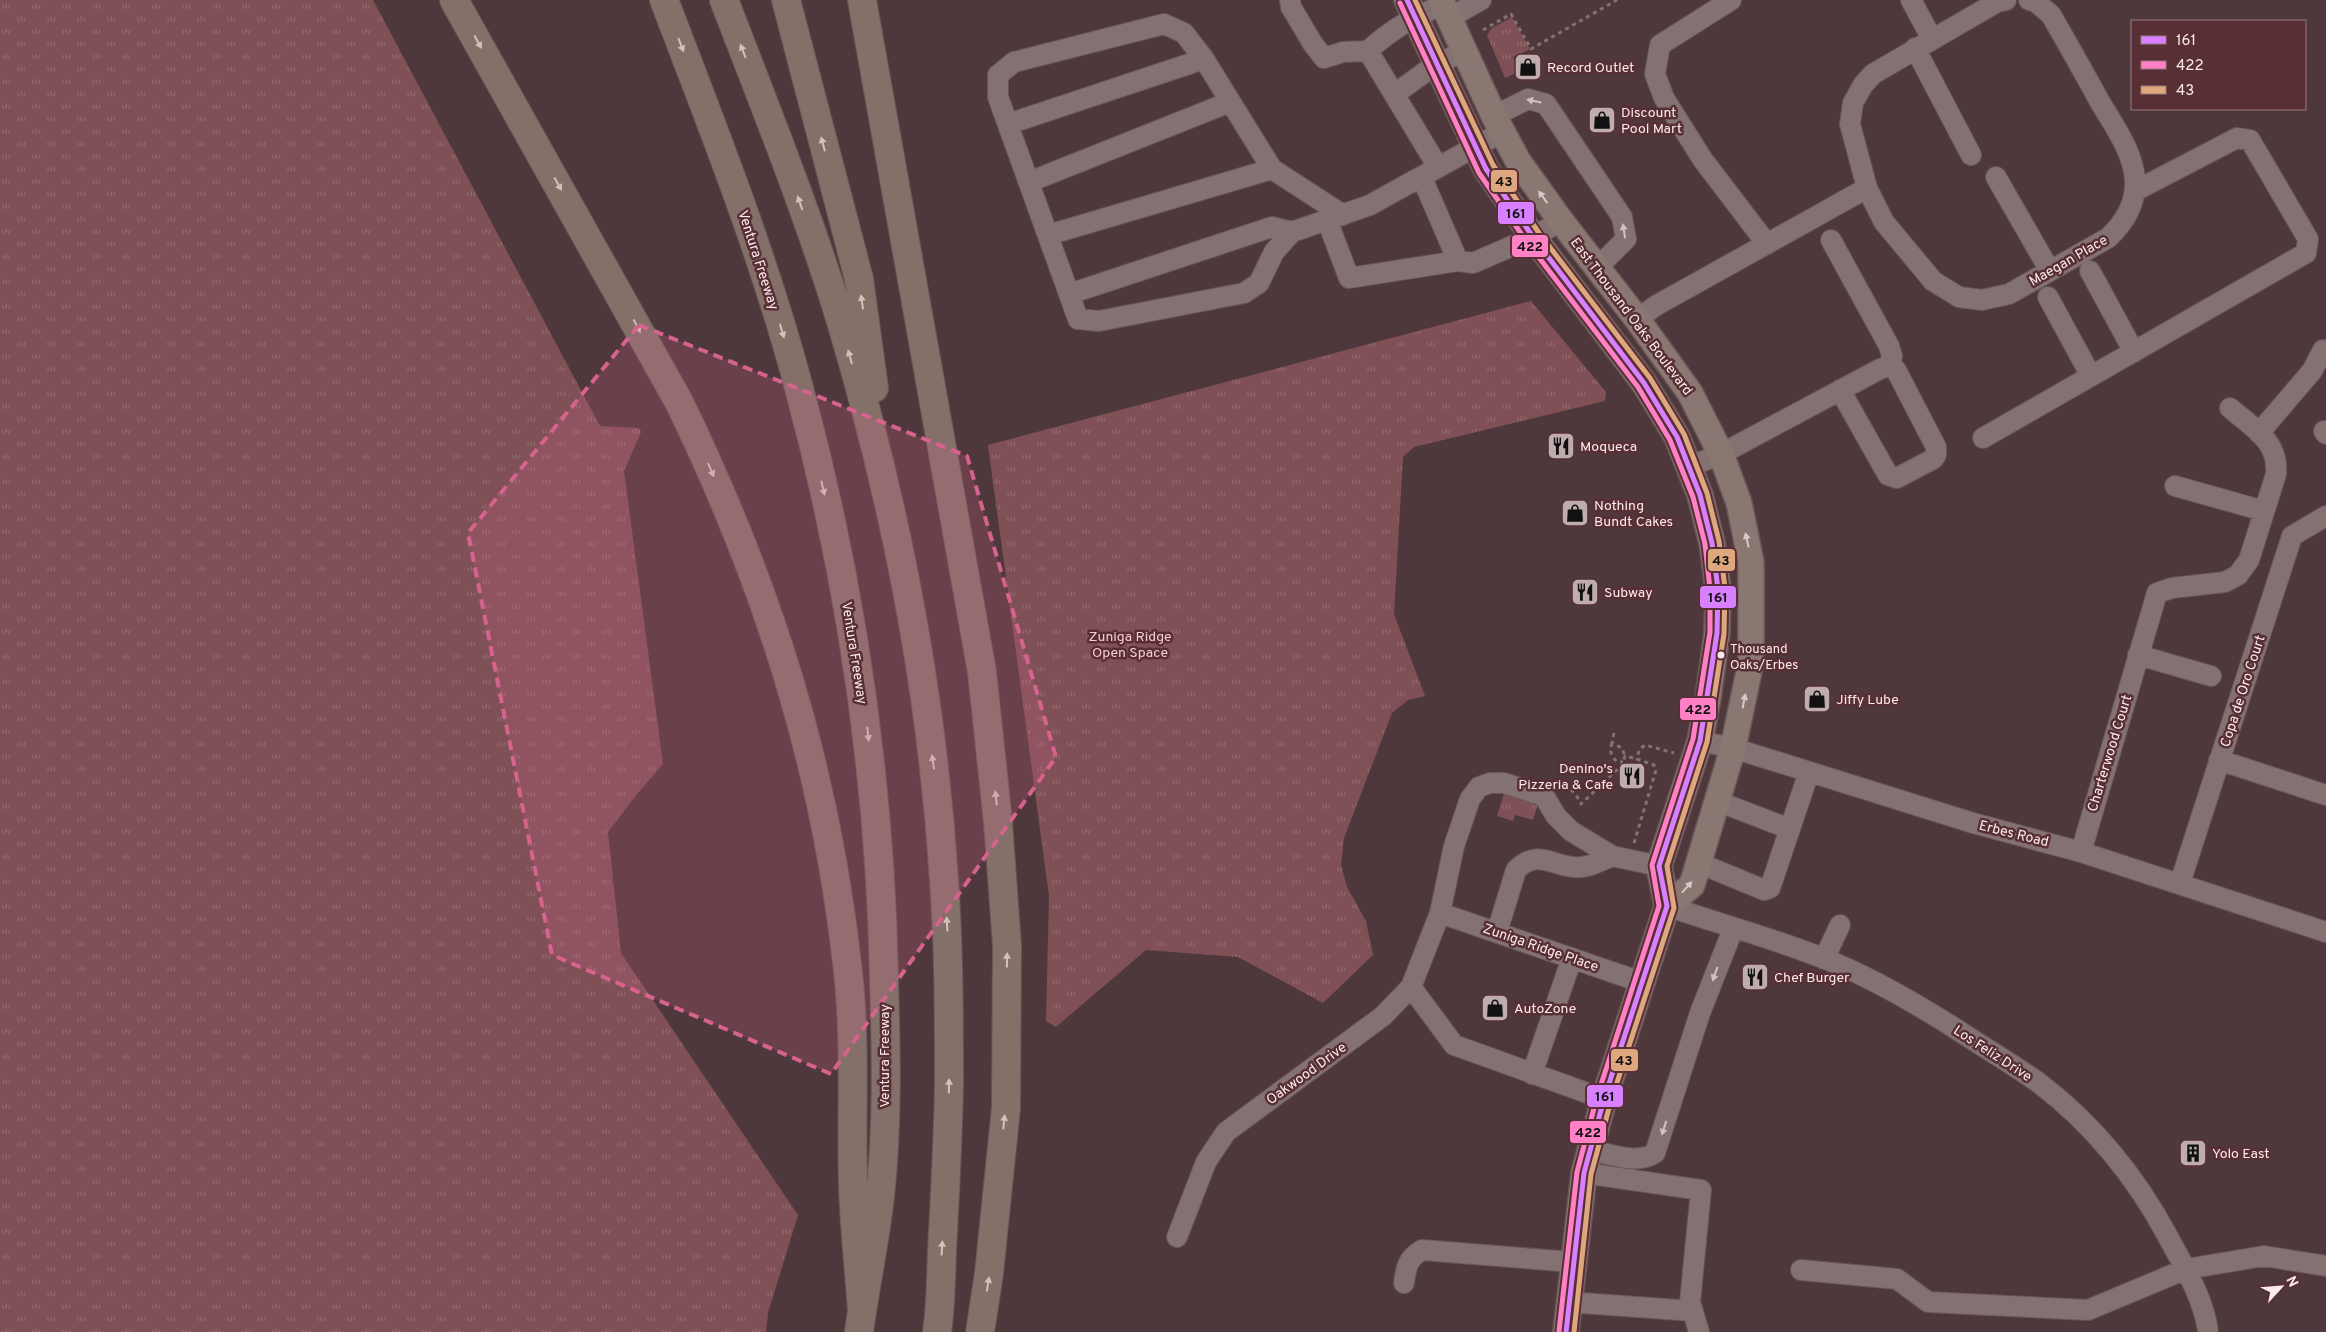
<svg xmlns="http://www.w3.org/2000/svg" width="2326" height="1332" font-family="Overpass,sans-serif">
  <defs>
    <pattern id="grass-tufts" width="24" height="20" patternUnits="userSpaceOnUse" patternTransform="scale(1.25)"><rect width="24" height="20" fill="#7f5055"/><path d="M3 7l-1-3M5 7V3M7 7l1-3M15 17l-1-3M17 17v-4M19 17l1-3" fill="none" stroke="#92696e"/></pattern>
  </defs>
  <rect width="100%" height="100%" fill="#4f383b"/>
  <!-- grass -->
  <path fill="url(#grass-tufts)" d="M0 0H373L600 426 639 428 641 432 624 471 663 764 637 794 608 832 621 953 798 1215 768 1313 766 1332H0Z
    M1512 17 1530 49 1513 57 1520 71 1505 78 1487 35 1492 28Z
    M1531 301 1606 392 1605 401 1414 447 1403 457 1394 614 1425 696 1408 700 1392 713 1344 838 1341 865 1347 887 1366 921 1373 955 1323 1003 1238 957 1146 950 1056 1027 1046 1021 1049 896 988 445Z
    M1504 793 1538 804 1533 820 1515 815 1513 821 1497 816Z"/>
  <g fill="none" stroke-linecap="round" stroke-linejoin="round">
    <!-- minor casing -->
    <g stroke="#685658" stroke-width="22">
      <path id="minor" d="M1290 0 1291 7 1313 44 1324 58 1343 52 1368 51
        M1731 0 1660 45 1655 74 1664 98 1703 160 1767 244
        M1911 0 1932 39
        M2006 0 1997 2 1873 74 1863 85 1853 103 1850 124 1867 188 1884 222 1933 281 1959 297 1982 300 2009 294 2108 238C2124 223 2136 204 2135 181 2134 153 2114 126 2100 102 2084 73 2068 44 2051 15L2036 2 2029 0
        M1449 18 1481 0
        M1915 48 1971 155
        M1395 94 1436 64 1464 52
        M1494 116 1528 99 1546 104 1622 217 1626 239 1597 268
        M1008 124 1204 59
        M1438 167 1368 51C1390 30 1414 16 1443 5
        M1996 177 2050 271
        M1422 178 1458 261
        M1029 182 1230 102
        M1343 215 1272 169 1204 59 1184 33 1164 24 1014 62 998 75V97L1078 319 1099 321 1244 293 1259 283 1274 252 1292 232 1370 205 1502 132
        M1327 220 1349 278 1458 261 1473 263 1533 237 1561 221
        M1048 235 1272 169
        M1831 240 1889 346 1892 356 1889 366
        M2090 271 2134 352
        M1069 294 1272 227 1292 232
        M2048 297 2091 376
        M1637 319 1657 305 1867 188
        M2324 431 2326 434
        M2259 433 2312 371 2323 350
        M1983 438 2306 253 2308 239 2250 140 2237 138 2135 191
        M1689 467 1721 454 1880 369 1889 366 1896 370 1936 447V455L1933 459 1897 478 1888 475 1840 390
        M2175 486 2264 511
        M2138 655 2211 676
        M1700 741 1733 748 1973 823 2081 852 2326 932
        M2219 760 2326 795
        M1717 801 1790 829
        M2081 852 2157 593 2172 588 2225 582 2238 575 2249 560 2276 474C2279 441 2253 428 2230 408
        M1699 863 1764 890 1770 888 1809 772
        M2180 883 2292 536 2326 516
        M1667 906C1722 925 1781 940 1835 963 1884 984 1929 1011 1973 1040 1995 1054 2018 1068 2039 1083 2092 1123 2136 1177 2167 1235 2183 1265 2204 1298 2208 1332
        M1440 913 1641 982
        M1497 932 1516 870C1537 849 1550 865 1574 867 1587 869 1600 861 1612 856
        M1824 959 1840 925
        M1411 987 1454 1045 1604 1099
        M1532 1074 1572 958
        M1590 1150C1610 1154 1637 1165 1655 1153L1700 1013 1733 929
        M1584 1173 1701 1190 1690 1302 1699 1332
        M1177 1237 1206 1162 1226 1132 1383 1016 1411 987 1440 913 1454 846 1470 799 1479 787 1490 783H1504L1544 796 1556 816 1571 831 1612 856 1659 866
        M1801 1270 1897 1279 1928 1302 2088 1310 2186 1269 2264 1256 2326 1266
        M1404 1283C1406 1267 1408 1258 1422 1250L1572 1262
        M1568 1302 1693 1311"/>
    </g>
    <!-- major casing -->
    <g stroke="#685658" stroke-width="28">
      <path id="major" d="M1407 0 1486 169 1533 237 1644 383 1677 437 1700 495 1712 543 1718 589 1717 633 1708 698 1700 741 1659 866 1667 906 1604 1099 1584 1173 1566 1332
        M1441 0 1494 116 1518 161 1561 221 1637 319 1690 393 1721 454 1739 503 1751 562V662L1733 748 1692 885 1667 906"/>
    </g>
    <!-- highway casing -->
    <g stroke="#685658" stroke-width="30">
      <path id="highway" d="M454 0 679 402C769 587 826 768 848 972 856 1042 851 1113 853 1184 854 1226 859 1268 862 1310
        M664 0C713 128 764 256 799 388 851 581 880 778 884 977 886 1050 888 1124 880 1196 875 1242 865 1287 859 1332
        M724 0C764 104 806 208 839 315 894 497 932 691 944 880 949 949 949 1017 949 1086 948 1141 945 1195 942 1250 941 1277 941 1305 937 1332
        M786 0 859 279 874 388
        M862 0 982 672 998 822 1007 946 1006 1108 989 1273 980 1332"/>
    </g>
    <!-- path -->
    <path stroke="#827273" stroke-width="3" stroke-dasharray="4 4" stroke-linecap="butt" d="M1483 30 1511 14 1531 49 1617 0
      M1614 733 1612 743 1622 748 1625 756
      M1612 743C1609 752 1611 755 1617 762H1623
      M1557 782C1569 786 1576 793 1581 804L1622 765 1625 756 1637 759
      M1634 843 1656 770 1654 765 1637 759 1639 750 1645 745 1674 753"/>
    <!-- minor -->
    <use href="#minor" stroke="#847273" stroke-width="20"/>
    <!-- major -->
    <use href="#major" stroke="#8b7772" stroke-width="25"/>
    <!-- highway -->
    <use href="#highway" stroke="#856f69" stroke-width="28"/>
    <!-- bus-1 casing -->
    <g stroke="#582f34" stroke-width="9">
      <path id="bus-1" d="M1407 0 1486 169 1533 237 1644 383 1677 437 1700 495 1712 543 1718 589 1717 633 1700 741 1659 866 1667 906 1604 1099 1584 1173 1566 1332"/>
    </g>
    <!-- bus-2 casing -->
    <g stroke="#582f34" stroke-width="9">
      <path id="bus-2" d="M1400 3 1479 173 1527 242 1638 387 1670 440 1693 497 1705 544 1710 589V632L1693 739 1652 865 1659 906 1597 1097 1577 1172 1559 1331"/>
    </g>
    <!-- bus-3 casing -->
    <g stroke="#582f34" stroke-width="9">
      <path id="bus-3" d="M1415 0 1493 165 1539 233 1650 378 1684 434 1707 493 1719 541 1725 588 1724 634 1707 742 1667 866 1674 908 1611 1101 1591 1174 1574 1332"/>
    </g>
    <!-- bus-1 -->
    <use href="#bus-1" stroke="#d880ff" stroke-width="5"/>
    <!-- bus-2 -->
    <use href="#bus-2" stroke="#ff80c5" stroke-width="5"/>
    <!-- bus-3 -->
    <use href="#bus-3" stroke="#dfa77e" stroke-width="5"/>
  </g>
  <!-- one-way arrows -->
  <defs><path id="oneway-solid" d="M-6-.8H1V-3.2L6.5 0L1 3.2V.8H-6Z" transform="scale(1.25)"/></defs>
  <g fill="#d2c0be">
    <use href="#oneway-solid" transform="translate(478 42) rotate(61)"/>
    <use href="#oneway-solid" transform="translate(681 45) rotate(69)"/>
    <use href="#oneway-solid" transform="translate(743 51) rotate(-111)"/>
    <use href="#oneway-solid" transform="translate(823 144) rotate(-105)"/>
    <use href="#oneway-solid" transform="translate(558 184) rotate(61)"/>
    <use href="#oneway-solid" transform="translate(800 203) rotate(-109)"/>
    <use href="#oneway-solid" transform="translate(862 302) rotate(-98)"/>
    <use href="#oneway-solid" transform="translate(637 326) rotate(62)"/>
    <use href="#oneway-solid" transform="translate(782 331) rotate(73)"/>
    <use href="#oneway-solid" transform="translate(850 357) rotate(-105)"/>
    <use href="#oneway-solid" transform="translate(711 470) rotate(67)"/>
    <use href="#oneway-solid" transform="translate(823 488) rotate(76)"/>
    <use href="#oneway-solid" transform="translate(868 734) rotate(84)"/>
    <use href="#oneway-solid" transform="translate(933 762) rotate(-98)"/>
    <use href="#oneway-solid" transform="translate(996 798) rotate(-96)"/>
    <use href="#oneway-solid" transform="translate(947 924) rotate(-93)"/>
    <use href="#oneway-solid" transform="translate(1007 960) rotate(-89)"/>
    <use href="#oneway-solid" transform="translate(949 1086) rotate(-89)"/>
    <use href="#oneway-solid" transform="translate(1004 1122) rotate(-84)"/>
    <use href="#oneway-solid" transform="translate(942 1248) rotate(-87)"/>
    <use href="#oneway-solid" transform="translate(988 1284) rotate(-81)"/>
  </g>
  <g fill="#d2c1c2">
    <use href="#oneway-solid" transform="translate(1534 101) rotate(-168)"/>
    <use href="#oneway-solid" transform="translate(1624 231) rotate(-99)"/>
    <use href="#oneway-solid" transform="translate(1715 974) rotate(110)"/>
    <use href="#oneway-solid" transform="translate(1664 1128) rotate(108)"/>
  </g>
  <g fill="#dac8c7">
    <use href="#oneway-solid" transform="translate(1543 197) rotate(-126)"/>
    <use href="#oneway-solid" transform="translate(1747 540) rotate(-102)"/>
    <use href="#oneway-solid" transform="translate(1744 701) rotate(-79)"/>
    <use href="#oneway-solid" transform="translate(1687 887) rotate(-48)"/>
  </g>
  <!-- marked area -->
  <path fill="#d6628e" fill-opacity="0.2" stroke="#d6628e" stroke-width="4" stroke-dasharray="10 6" stroke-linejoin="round" d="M639 325 967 456 1056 757 831 1074 552 955 468 533Z"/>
  <!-- icons -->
  <defs>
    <g id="shop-square" transform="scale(1.4375)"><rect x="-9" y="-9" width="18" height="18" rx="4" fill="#bfacae" stroke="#582f34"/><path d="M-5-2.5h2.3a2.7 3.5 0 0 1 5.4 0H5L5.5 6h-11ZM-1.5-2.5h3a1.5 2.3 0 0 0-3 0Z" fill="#111"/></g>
    <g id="restaurant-square" transform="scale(1.4375)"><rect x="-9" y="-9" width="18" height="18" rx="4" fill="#bfacae" stroke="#582f34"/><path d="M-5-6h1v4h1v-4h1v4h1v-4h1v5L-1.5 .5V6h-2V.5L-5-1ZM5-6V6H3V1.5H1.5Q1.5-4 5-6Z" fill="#111"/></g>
    <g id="building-square" transform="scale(1.4375)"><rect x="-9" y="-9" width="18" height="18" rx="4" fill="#bfacae" stroke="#582f34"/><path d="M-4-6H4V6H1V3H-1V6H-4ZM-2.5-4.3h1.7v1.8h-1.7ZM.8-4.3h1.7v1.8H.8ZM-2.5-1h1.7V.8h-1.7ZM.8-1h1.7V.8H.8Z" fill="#111"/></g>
  </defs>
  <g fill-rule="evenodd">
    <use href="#shop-square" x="1528" y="67"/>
    <use href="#shop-square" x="1602" y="120"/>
    <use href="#restaurant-square" x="1561" y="446"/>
    <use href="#shop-square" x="1575" y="513"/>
    <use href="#restaurant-square" x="1585" y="592"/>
    <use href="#shop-square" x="1817" y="699"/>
    <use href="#restaurant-square" x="1632" y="776"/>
    <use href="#restaurant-square" x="1755" y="977"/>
    <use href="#shop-square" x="1495" y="1008"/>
    <use href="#building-square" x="2193" y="1153"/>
  </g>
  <!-- markers -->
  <circle fill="#fcebec" stroke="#582f34" stroke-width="2" cx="1721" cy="655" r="4.5"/>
  <g text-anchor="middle" stroke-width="5" stroke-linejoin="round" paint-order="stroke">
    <!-- bus labels -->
    <g font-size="13" fill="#fcebec" stroke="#582f34" text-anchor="start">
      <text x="1730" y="653">Thousand<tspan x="1730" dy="16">Oaks/Erbes</tspan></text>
    </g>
    <!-- poi labels -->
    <g font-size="14" fill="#fcebec" stroke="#582f34" text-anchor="start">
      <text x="1547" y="72">Record Outlet</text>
      <text x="1621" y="117">Discount<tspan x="1621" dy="16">Pool Mart</tspan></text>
      <text x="1580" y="451">Moqueca</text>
      <text x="1594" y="510">Nothing<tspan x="1594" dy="16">Bundt Cakes</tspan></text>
      <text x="1604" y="597">Subway</text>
      <text x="1836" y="704">Jiffy Lube</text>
      <text x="1613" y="773" text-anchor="end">Denino's<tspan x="1613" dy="16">Pizzeria &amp; Cafe</tspan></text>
      <text x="1774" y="982">Chef Burger</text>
      <text x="1514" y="1013">AutoZone</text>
      <text x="2212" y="1158">Yolo East</text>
    </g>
    <!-- street labels -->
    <g font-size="14" fill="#fcebec" stroke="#582f34">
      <text transform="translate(759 260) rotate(72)" y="5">Ventura Freeway</text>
      <text transform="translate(2068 260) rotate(-30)" y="5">Maegan Place</text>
      <text transform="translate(1632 316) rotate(53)" y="5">East Thousand Oaks Boulevard</text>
      <text transform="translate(855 653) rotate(81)" y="5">Ventura Freeway</text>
      <text transform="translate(2242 691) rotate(-72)" y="5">Copa de Oro Court</text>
      <text transform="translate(2109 753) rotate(-73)" y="5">Charterwood Court</text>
      <text transform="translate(2014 833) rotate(14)" y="5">Erbes Road</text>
      <text transform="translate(1541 947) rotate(19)" y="5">Zuniga Ridge Place</text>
      <text transform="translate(1993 1053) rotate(33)" y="5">Los Feliz Drive</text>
      <text transform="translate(884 1056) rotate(-90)" y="5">Ventura Freeway</text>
      <text transform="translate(1306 1073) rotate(-36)" y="5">Oakwood Drive</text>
    </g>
    <!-- park labels -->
    <g font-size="14" fill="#facbcf" stroke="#582f34">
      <text x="1130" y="641">Zuniga Ridge<tspan x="1130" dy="16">Open Space</tspan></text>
    </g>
  </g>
  <g stroke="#582f34" stroke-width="2">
    <rect x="1490" y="169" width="28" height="24" rx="5" fill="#dfa77e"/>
    <rect x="1497" y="201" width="38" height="24" rx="5" fill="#d880ff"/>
    <rect x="1511" y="234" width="38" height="24" rx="5" fill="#ff80c5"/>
    <rect x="1707" y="548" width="29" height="24" rx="5" fill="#dfa77e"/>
    <rect x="1699" y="585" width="38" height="24" rx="5" fill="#d880ff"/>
    <rect x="1679" y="697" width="38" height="24" rx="5" fill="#ff80c5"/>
    <rect x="1610" y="1048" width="29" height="24" rx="5" fill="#dfa77e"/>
    <rect x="1586" y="1084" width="38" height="24" rx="5" fill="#d880ff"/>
    <rect x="1569" y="1120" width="38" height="24" rx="5" fill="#ff80c5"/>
  </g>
  <g font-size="14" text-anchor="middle" font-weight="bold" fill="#111">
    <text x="1504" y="186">43</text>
    <text x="1516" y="218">161</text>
    <text x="1530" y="251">422</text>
    <text x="1721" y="565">43</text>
    <text x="1718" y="602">161</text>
    <text x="1698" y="714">422</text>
    <text x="1624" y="1065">43</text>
    <text x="1605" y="1101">161</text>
    <text x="1588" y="1137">422</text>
  </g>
  <!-- legend -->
  <rect x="2131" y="20" width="175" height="90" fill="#582f34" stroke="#9a7a7e"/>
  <rect x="2141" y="36" width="25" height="8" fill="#d880ff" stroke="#9a7a7e"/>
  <text x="2176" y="45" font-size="15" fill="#fcebec">161</text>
  <rect x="2141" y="61" width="25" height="8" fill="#ff80c5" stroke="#9a7a7e"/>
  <text x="2176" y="70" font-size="15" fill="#fcebec">422</text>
  <rect x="2141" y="86" width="25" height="8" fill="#dfa77e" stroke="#9a7a7e"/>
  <text x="2176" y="95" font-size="15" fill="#fcebec">43</text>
  <!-- north arrow -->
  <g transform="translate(2281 1287) rotate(64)" stroke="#582f34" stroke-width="4" paint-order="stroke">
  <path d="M0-4L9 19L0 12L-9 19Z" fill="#fcebec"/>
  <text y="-8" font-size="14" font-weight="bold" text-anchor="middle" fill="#fcebec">N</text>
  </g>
</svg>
